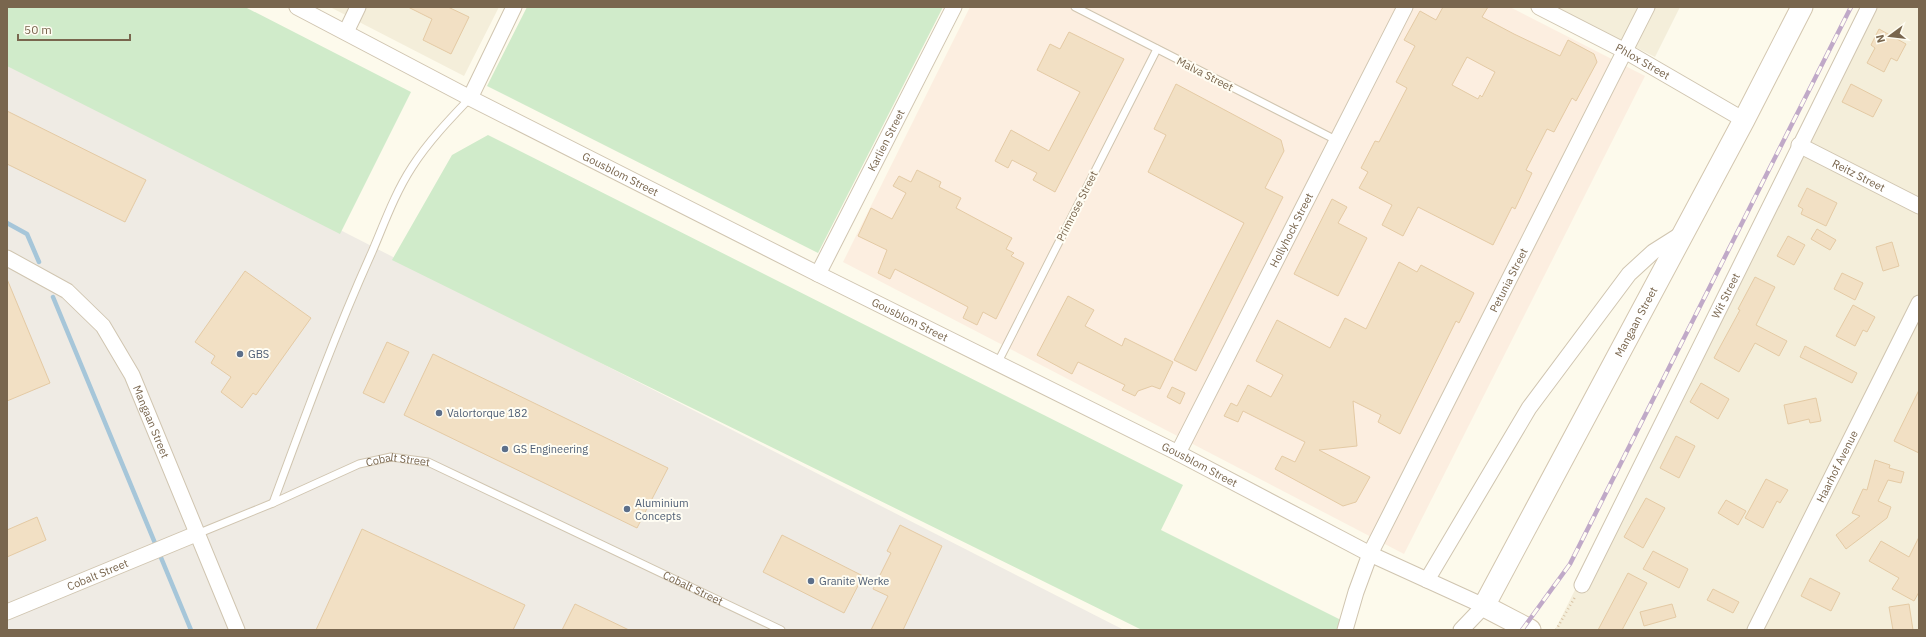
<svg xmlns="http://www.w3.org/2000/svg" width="1926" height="637" font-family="'IBM Plex Sans',sans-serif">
  <rect width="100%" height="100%" fill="#fdfaec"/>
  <!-- residential -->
  <path fill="#f4eeda" d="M330 7H499L464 76Z
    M1555 7H1680L1655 57Z
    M1866 7H1919V630H1555Z"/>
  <!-- commercial -->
  <path fill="#fceee0" d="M970 7H1510L1645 76 1404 554 843 262Z"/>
  <!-- industrial -->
  <path fill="#efebe4" d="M7 60 1124 630H7Z"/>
  <!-- green -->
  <path fill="#d0ebca" d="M7 7H245L411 92 340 234 7 66Z
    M527 7H943L818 253 487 86Z
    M488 135 1183 485 1161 530 1343 621 1339 630H1142L392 260 452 155Z"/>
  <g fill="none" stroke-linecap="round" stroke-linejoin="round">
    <!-- stream -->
    <path stroke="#a6c6d9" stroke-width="4.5" d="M7 223 27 234 39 262
      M53 297 191 630"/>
  </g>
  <!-- building -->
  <path fill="#f2e0c4" stroke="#e4caa4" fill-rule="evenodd" d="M408 7H448L469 17 451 54 423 40 432 19Z
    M1443 7H1488L1482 17 1514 34 1560 56 1568 40 1594 54 1597 62 1576 101 1572 98 1554 132 1547 129 1526 170 1532 173 1515 209 1512 207 1493 245 1418 207 1403 236 1382 225 1392 205 1359 188 1368 172 1361 168 1375 141 1379 142 1407 88 1396 82 1415 46 1404 40 1420 11 1436 20ZM1467 57 1495 72 1482 97 1480 95 1478 99 1452 85Z
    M1879 29 1906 44 1897 61 1891 58 1884 72 1867 63 1875 48 1871 45Z
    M1069 32 1124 59 1055 192 1033 180 1037 173 1012 160 1008 168 995 161 1011 130 1049 151 1080 92 1037 70 1050 44 1060 49Z
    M1176 84 1281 140 1284 151 1265 188 1283 197 1196 371 1174 360 1244 223 1148 172 1166 135 1154 129Z
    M1851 84 1882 100 1873 117 1842 102Z
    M7 111 146 180 125 222 7 164Z
    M917 170 941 182 939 187 961 198 956 208 1012 238 1006 249 1014 253 1011 256 1024 263 996 319 983 312 977 325 963 318 968 307 932 288 895 269 890 279 878 273 887 250 858 236 871 208 892 219 906 193 893 186 899 176 911 182Z
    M1807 188 1837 203 1826 226 1801 214 1803 209 1798 206Z
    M1332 199 1347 207 1338 223 1367 238 1338 296 1294 274Z
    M1817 229 1836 240 1830 250 1811 239Z
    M1788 236 1805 245 1794 265 1777 256Z
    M1892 242 1899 266 1883 271 1876 247Z
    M1399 262 1417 272 1421 265 1474 293 1459 323 1456 321 1400 434 1378 422 1381 415 1353 401 1357 446 1319 450 1370 477 1356 502 1343 506 1275 469 1282 456 1295 462 1305 442 1243 411 1238 422 1224 416 1231 403 1237 406 1248 385 1271 397 1283 375 1256 361 1277 320 1330 348 1345 318 1366 329Z
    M245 271 311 318 256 395 253 393 242 408 221 392 231 377 211 363 215 356 195 342Z
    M1842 273 1863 283 1855 300 1834 289Z
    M1755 277 1775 287 1756 325 1787 341 1779 356 1755 343 1739 372 1714 358 1740 310 1738 309Z
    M7 279 50 383 7 401Z
    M1068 296 1094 310 1085 326 1122 346 1125 338 1173 362 1160 389 1152 386 1138 391 1135 396 1122 390 1125 385 1078 362 1072 374 1037 355Z
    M1853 305 1875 317 1867 332 1863 330 1855 346 1836 336Z
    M387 342 409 352 384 403 363 393Z
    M1805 346 1857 373 1852 383 1800 357Z
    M433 354 668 468 637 528 404 415Z
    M1701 383 1729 399 1718 419 1690 402Z
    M1172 387 1185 393 1180 404 1167 397Z
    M1919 390V453L1894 441Z
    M1816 398 1821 421 1810 423 1809 419 1788 424 1784 405Z
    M1676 436 1695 446 1679 478 1660 468Z
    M1875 460 1890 465 1889 468 1904 472 1901 483 1888 480 1878 501 1891 507 1887 518 1846 549 1836 535 1860 516 1852 513 1863 489 1867 490Z
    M1766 479 1788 490 1780 503 1777 501 1763 528 1745 518Z
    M1646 498 1665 508 1643 548 1624 537Z
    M1726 500 1746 511 1738 525 1718 513Z
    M37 517 46 540 7 557V530Z
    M900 525 942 546 903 630H871L888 596 873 589 891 553 887 551Z
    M362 529 525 605 513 630H316Z
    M782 535 863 576 844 613 763 572Z
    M1919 537V592L1914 601 1892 589 1899 578 1869 561 1881 541 1909 557Z
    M1653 551 1688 569 1679 588 1643 569Z
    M1628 573 1647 583 1622 630H1598Z
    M1810 578 1840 593 1831 611 1801 596Z
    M1713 589 1739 602 1733 613 1707 600Z
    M575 604 629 630H562Z
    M1672 604 1676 617 1644 626 1640 612Z
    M1909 604 1913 630H1893L1889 607Z"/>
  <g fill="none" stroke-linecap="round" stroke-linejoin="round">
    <!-- lane casing -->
    <g stroke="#d0c5b0" stroke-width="9">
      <g id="lane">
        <path d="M1075 7 1336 140"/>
        <path d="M997 364 1157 49"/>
        <path d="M273 503C304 419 335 334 372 252 384 224 395 193 412 167 428 142 449 120 470 98"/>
        <path id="s1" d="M197 534 273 503 359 464 391 457 428 462 781 630"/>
      </g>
    </g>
    <!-- street casing -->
    <g stroke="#d0c5b0" stroke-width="17">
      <g id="street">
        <path id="s2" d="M297 7 470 98 818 274 1178 453 1370 554 1484 606 1461 630"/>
        <path id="s3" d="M1539 7 1625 51 1744 120"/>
        <path d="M346 32 358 7"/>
        <path d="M470 98 514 7"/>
        <path id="s4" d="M1799 145 1919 206"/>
        <path id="s5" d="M7 258 67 291 103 326 132 375 237 630"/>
        <path id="s6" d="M818 274 954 7"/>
        <path id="s7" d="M1178 453 1405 7"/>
        <path d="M1427 580 1529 408 1629 274 1653 252 1683 233"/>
        <path id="s8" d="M1582 585 1869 7"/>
        <path id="s9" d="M7 612 196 534"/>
        <path id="s10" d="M1345 630 1356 592 1370 554 1647 7"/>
        <path id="s11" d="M1755 630 1919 303"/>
      </g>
    </g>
    <!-- secondary casing -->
    <g stroke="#d3c6af" stroke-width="23">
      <g id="secondary">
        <path id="s12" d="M1530 630 1484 606 1744 120 1802 7"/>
      </g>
    </g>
    <!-- path -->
    <path stroke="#d8c4a6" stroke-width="2.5" stroke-dasharray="1 3" stroke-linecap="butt" d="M1556 630 1575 597"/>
    <!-- lane -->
    <use href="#lane" stroke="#fff" stroke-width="7"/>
    <!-- street -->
    <use href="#street" stroke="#fff" stroke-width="15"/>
    <!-- secondary -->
    <use href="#secondary" stroke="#fff" stroke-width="21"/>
    <!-- rail casing -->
    <g stroke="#c0a9c8" stroke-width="4.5">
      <path id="rail" d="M1522 630 1570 564 1851 7"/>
    </g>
    <!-- rail -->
    <use href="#rail" stroke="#fffdf3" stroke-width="3" stroke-dasharray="9" stroke-linecap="butt"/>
  </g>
  <!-- markers -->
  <g fill="#5c6f8a" stroke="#fffdf3" stroke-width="1.5">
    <circle cx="240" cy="354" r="4"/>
    <circle cx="439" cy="413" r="4"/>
    <circle cx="505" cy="449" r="4"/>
    <circle cx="627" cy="509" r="4"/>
    <circle cx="811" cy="581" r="4"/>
  </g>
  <g text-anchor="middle" stroke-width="4" stroke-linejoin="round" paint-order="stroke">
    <!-- street labels -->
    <g font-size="11" fill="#79664e" stroke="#fffdf3">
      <text dy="4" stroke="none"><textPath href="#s3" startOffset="117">Phlox Street</textPath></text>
      <text transform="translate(1205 74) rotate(27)" y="4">Malva Street</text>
      <text dy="4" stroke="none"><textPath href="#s6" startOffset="150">Karlien Street</textPath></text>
      <text dy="4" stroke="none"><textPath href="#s2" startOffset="364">Gousblom Street</textPath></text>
      <text dy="4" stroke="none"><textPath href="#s4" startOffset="67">Reitz Street</textPath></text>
      <text transform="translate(1077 206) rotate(-63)" y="4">Primrose Street</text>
      <text dy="4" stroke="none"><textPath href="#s7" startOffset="250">Hollyhock Street</textPath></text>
      <text dy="4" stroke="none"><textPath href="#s10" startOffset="387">Petunia Street</textPath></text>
      <text dy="4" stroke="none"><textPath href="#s8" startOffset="323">Wit Street</textPath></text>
      <text dy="4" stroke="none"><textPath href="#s2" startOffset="688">Gousblom Street</textPath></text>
      <text dy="4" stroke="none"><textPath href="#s12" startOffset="374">Mangaan Street</textPath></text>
      <text dy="4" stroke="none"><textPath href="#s5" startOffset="226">Mangaan Street</textPath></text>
      <text dy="4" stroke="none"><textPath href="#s1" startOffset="216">Cobalt Street</textPath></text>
      <text dy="4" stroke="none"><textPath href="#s2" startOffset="1012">Gousblom Street</textPath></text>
      <text dy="4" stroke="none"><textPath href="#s11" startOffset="183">Haarhof Avenue</textPath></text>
      <text dy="4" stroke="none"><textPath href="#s9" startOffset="98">Cobalt Street</textPath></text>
      <text dy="4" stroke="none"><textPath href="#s1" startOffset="540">Cobalt Street</textPath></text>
    </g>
    <!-- service labels -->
    <g font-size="11" fill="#4e5e75" stroke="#fffdf3" text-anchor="start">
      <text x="248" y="358">GBS</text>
      <text x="447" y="417">Valortorque 182</text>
      <text x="513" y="453">GS Engineering</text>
      <text x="635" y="507">Aluminium<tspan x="635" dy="13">Concepts</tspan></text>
      <text x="819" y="585">Granite Werke</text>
    </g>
  </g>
  <!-- border -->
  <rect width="1926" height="637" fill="none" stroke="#79664e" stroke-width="16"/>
  <!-- north arrow -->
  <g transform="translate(1890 36) rotate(255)" stroke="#fffdf3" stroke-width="3" paint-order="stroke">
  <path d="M0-3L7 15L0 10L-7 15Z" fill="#79664e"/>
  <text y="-6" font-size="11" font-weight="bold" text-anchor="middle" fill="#79664e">N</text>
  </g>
  <!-- scale -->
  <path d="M18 34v6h112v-6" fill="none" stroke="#79664e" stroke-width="2"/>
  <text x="24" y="34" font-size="12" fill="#79664e" stroke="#fffdf3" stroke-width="3" paint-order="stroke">50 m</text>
</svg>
